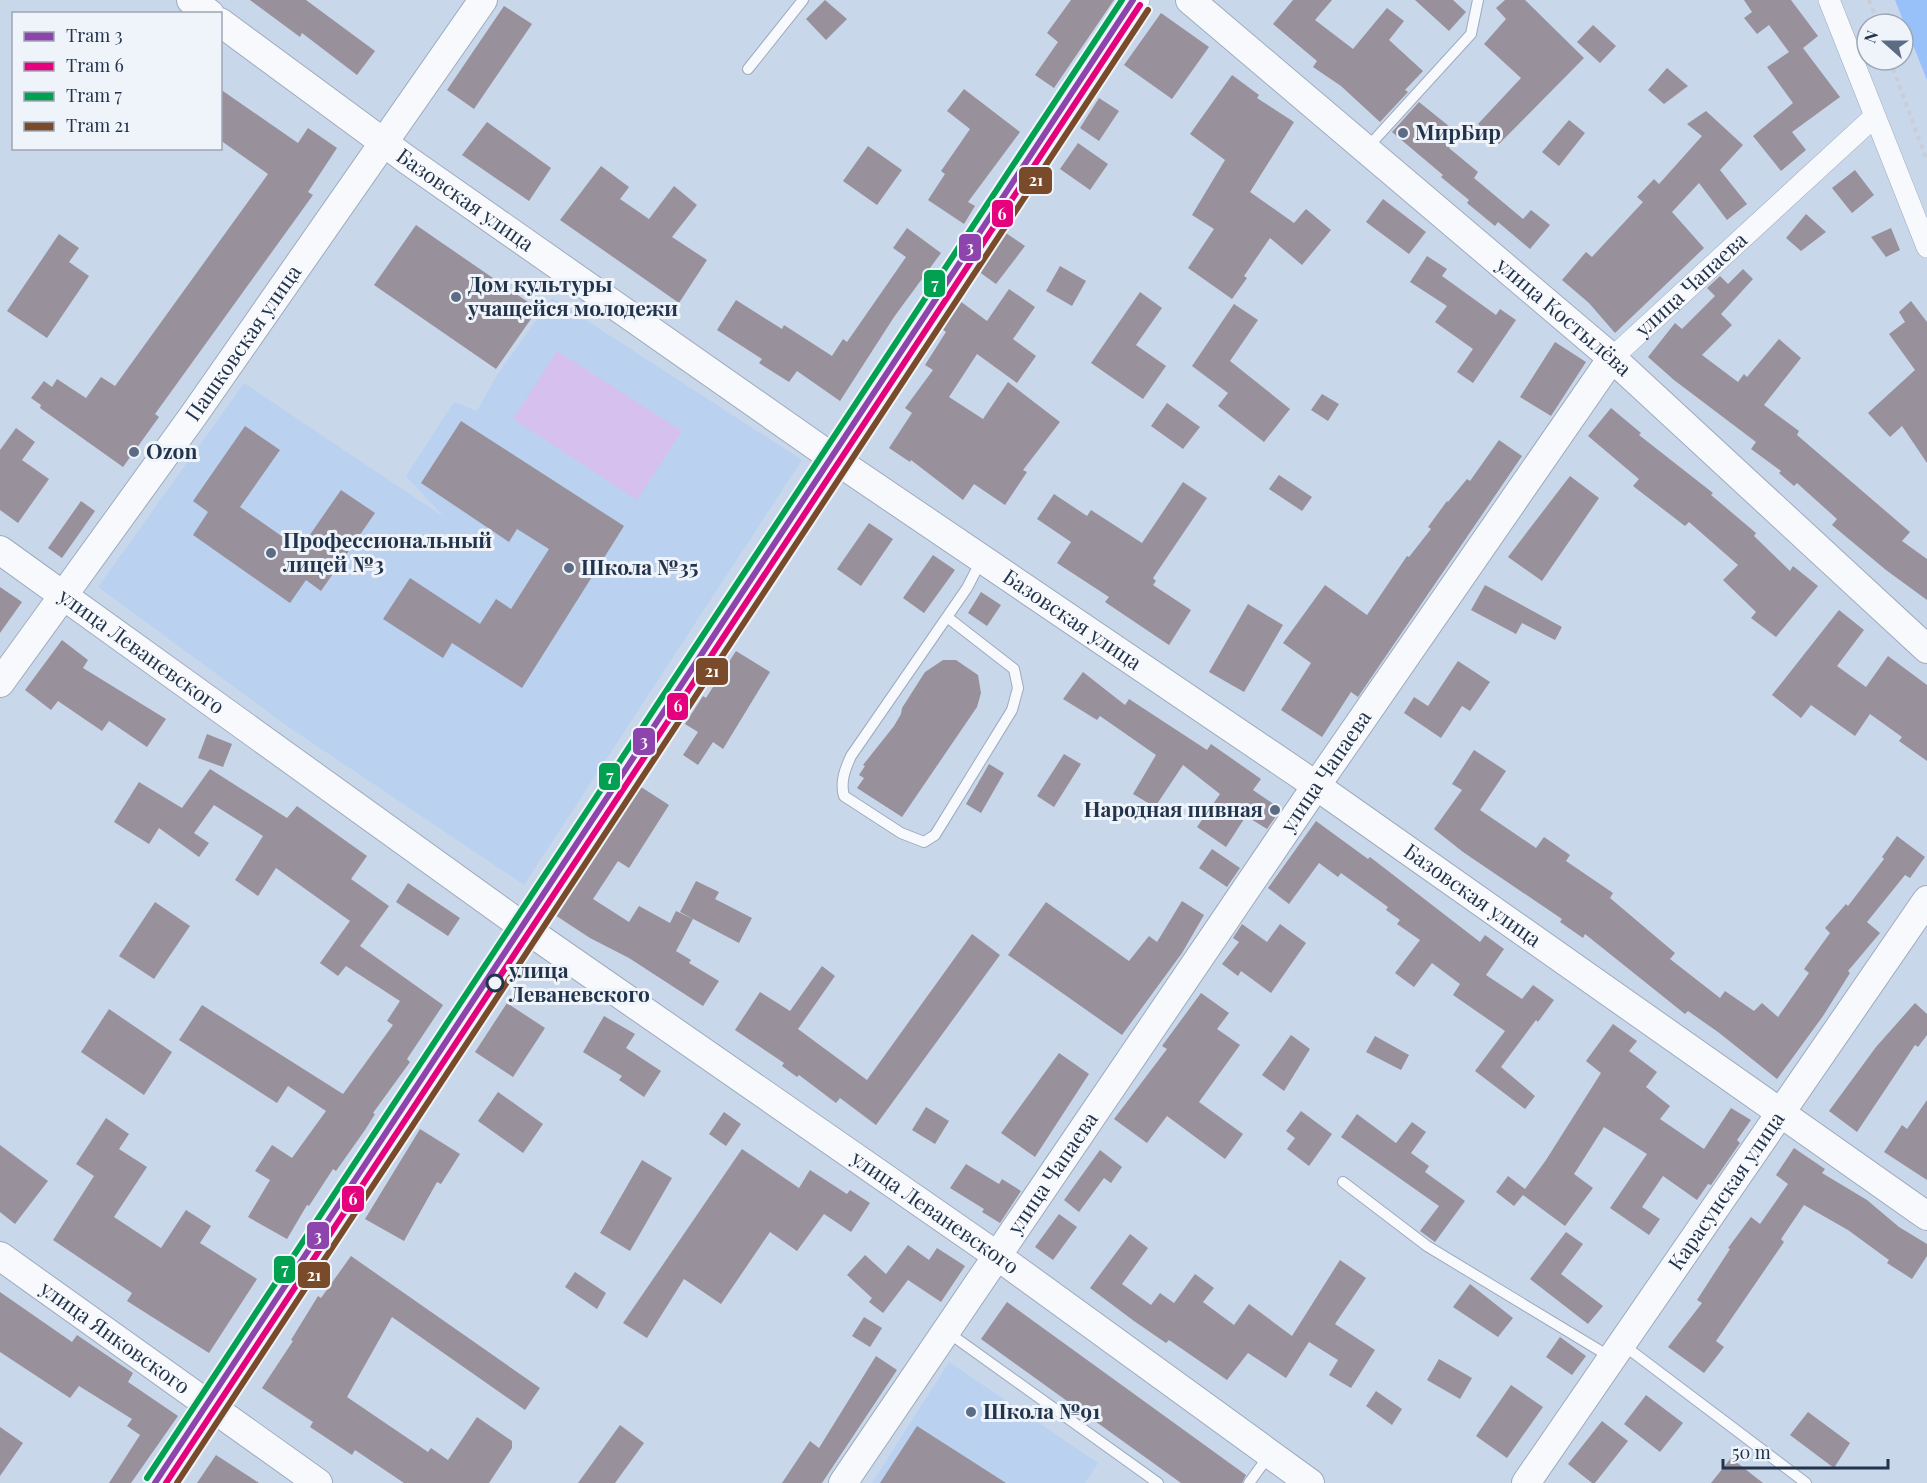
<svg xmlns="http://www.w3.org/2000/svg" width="1927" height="1483" font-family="'Playfair Display',serif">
  <rect width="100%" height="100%" fill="#c9d7eb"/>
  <!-- built -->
  <path fill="#bbd1f0" d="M552 298 802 460 524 885 290 728 98 587 244 383 444 517 406 476 454 402 477 411 497 375Z
    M949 1362 1098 1463 1085 1483H872Z"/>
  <!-- green -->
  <path fill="#d6c0ee" d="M557 351 682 431 637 500 513 419Z"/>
  <!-- water -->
  <path fill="#99c1f9" d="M1895 0H1927V80Z"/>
  <!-- building -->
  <path fill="#98909a" d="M250 0H306L375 51 357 75 302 33 300 37Z
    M825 0 847 19 826 40 806 19Z
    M1071 0H1114L1054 88 1035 75 1058 42 1047 33Z
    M1293 0H1332L1315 20 1353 49 1387 8 1404 21 1389 40 1423 71 1405 90 1408 92 1380 122 1341 86 1313 67 1317 61 1273 24Z
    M1415 0H1453L1466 12 1449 31Z
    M1505 0H1525L1584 58 1499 144 1478 124 1521 78 1484 44 1506 19 1496 8Z
    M1744 0H1791L1818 36 1803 48 1840 97 1792 132 1806 150 1781 171 1753 136 1793 103 1767 67 1789 52 1769 25 1757 34 1744 18 1752 12Z
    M504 6 532 24 474 109 447 90Z
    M1161 13 1209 47 1172 99 1124 65Z
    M1593 25 1616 46 1600 63 1577 42Z
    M1667 68 1688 86 1664 104 1648 90Z
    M1232 75 1259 95 1257 98 1294 122 1250 192 1294 223 1306 209 1331 230 1302 265 1270 238 1244 276 1247 278 1232 299 1188 268 1214 229 1192 215 1225 160 1190 134Z
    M220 89 298 143 308 128 337 148 308 192 313 195 155 414 159 417 123 467 40 408 41 405 31 398 44 381 52 387 57 379 86 398 101 377 115 386 268 174 220 140Z
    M964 89 1020 132 968 202 975 206 964 224 928 200 945 174 941 171 970 129 947 111Z
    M1099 98 1119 111 1099 141 1080 128Z
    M1419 102 1460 135 1449 148 1478 172 1474 178 1523 219 1531 210 1550 225 1530 249 1498 222 1495 226 1467 203 1469 200 1441 177 1443 175 1392 132Z
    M1706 111 1743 145 1720 170 1747 204 1727 220 1699 183 1672 212 1704 248 1615 333 1589 303 1562 280 1586 252 1592 257 1643 202 1637 197 1654 179 1659 184 1702 136 1687 124Z
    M1569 120 1585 133 1559 166 1542 152Z
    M487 122 551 168 529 201 462 155Z
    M1078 143 1108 164 1090 190 1060 169Z
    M868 146 902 170 877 205 843 181Z
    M601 166 629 187 620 199 649 219 674 186 697 205 672 237 707 260 679 303 560 220Z
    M1855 170 1874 195 1852 213 1832 188Z
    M1383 199 1426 232 1409 254 1366 222Z
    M1806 214 1826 232 1801 251 1786 238Z
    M416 225 538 309 496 369 374 285Z
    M907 228 941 253 894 317 840 401 797 371 789 382 759 363 762 359 717 330 736 300 782 329 784 325 832 356 843 339 847 342 906 257 893 248Z
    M1891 228 1900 250 1886 257 1871 237Z
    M1006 233 1025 246 996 284 978 271Z
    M59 234 79 248 69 262 89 276 47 338 7 311Z
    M1427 256 1447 269 1442 276 1496 315 1500 309 1516 320 1473 383 1457 372 1473 349 1435 322 1447 306 1410 282Z
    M1060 266 1086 281 1072 306 1046 291Z
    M1743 269 1753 279 1721 314 1732 325 1702 355 1738 382 1744 374 1747 377 1779 339 1801 358 1764 405 1799 431 1797 435 1910 532 1902 541 1927 559V600L1886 570 1832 525 1837 519 1797 483 1794 486 1779 473 1781 471 1751 449 1756 442 1674 380 1648 357 1675 323 1682 329 1715 296 1707 288 1720 276 1728 284Z
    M1009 289 1035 307 1013 339 1036 356 1017 383 977 354 949 397 983 419 1008 382 1060 422 1023 470 1027 472 1005 505 974 484 963 500 911 460 910 462 889 448 912 413 905 408 933 370 925 365 946 332 941 328 960 301 987 321Z
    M1140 292 1162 308 1136 345 1166 366 1143 399 1091 363Z
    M1911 301 1927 322V463L1902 426 1890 437 1868 413 1915 370 1889 334 1905 322 1899 312Z
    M1234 304 1258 320 1230 361 1290 409 1264 442 1218 406 1228 393 1192 366Z
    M1555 342 1586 362 1551 416 1520 397Z
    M1322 394 1339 404 1328 421 1311 410Z
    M1167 403 1200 427 1183 449 1151 426Z
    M1611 408 1641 433 1639 435 1713 493 1711 495 1756 533 1754 536 1790 571 1793 566 1818 586 1776 637 1751 618 1756 612 1723 580 1738 565 1689 522 1685 526 1633 486 1639 479 1588 436Z
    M461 421 624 526 522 688 452 643 443 658 383 619 410 578 480 624 496 599 511 609 549 549 517 529 509 542 421 483Z
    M245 426 280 450 240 507 300 549 341 490 375 513 321 591 306 580 290 603 193 535 208 512 193 501Z
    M16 428 35 442 22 460 49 479 18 523 0 510V450Z
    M1499 440 1522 456 1358 697 1351 692 1322 737 1281 710 1311 663 1283 643 1325 585 1367 615 1407 556 1409 557 1431 529 1428 527 1447 501 1448 502 1467 479 1470 481Z
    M1279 475 1312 497 1302 511 1269 489Z
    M1570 476 1599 498 1542 581 1508 557Z
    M1183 482 1207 498 1153 578 1156 581 1153 585 1191 610 1169 645 1105 602 1109 597 1057 563 1071 542 1037 519 1054 494 1087 516 1091 510 1142 543Z
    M81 501 95 511 62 558 48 548Z
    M869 523 893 539 861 586 837 569Z
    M933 555 955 570 924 613 903 598Z
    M1485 585 1562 627 1555 640 1522 623 1516 634 1471 610Z
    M0 587 22 602 0 633Z
    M981 592 1001 605 987 626 968 613Z
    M1248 604 1283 625 1244 692 1209 672Z
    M1839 610 1864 630 1837 666 1866 687 1888 656 1927 685V761L1899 741 1902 737 1870 714 1855 736 1811 705 1801 718 1772 695Z
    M62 640 88 660 83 668 166 719 147 747 109 721 102 731 58 701 51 710 25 690Z
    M736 651 770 672 723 749 713 742 698 765 683 755 698 732 685 724 703 696 706 698Z
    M943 660H956L978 675 981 693 977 707 902 817 857 788 864 778 859 775 865 766 863 765 894 726 901 714 902 708 925 672Z
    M1458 661 1490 682 1470 711 1462 706 1441 738 1404 713 1414 697 1428 706Z
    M1083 672 1125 705 1129 699 1207 750 1211 744 1261 779 1253 790 1281 809 1267 829 1246 816 1226 847 1197 827 1220 794 1183 765 1155 807 1133 794 1156 755 1100 716 1097 720 1063 699Z
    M207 734 232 744 223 767 198 758Z
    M1474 750 1506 771 1480 810 1536 848 1544 837 1570 855 1566 861 1613 893 1610 898 1675 953 1670 959 1720 998 1725 991 1754 1011 1762 1003 1778 1017 1809 973 1804 969 1830 933 1825 928 1846 904 1848 906 1884 859 1882 857 1897 836 1925 857 1910 878 1905 875 1867 922 1880 933 1848 971 1850 973 1823 1016 1777 1079 1718 1032 1688 1011 1685 1014 1585 934 1583 938 1560 922 1562 919 1463 852 1434 829 1462 790 1452 784Z
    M1064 754 1081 764 1054 807 1037 796Z
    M989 764 1004 773 981 813 966 804Z
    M210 769 287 818 297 806 367 856 351 879 389 906 360 946 443 1005 407 1059 410 1062 373 1113 375 1114 365 1130 336 1171 333 1169 309 1206 307 1205 287 1239 248 1217 270 1180 255 1171 272 1145 292 1158 326 1111 288 1086 277 1103 179 1040 202 1005 343 1094 393 1025 387 1021 400 1001 346 966 338 976 320 963 350 921 276 868 258 896 235 880 263 836 214 805 194 833 209 843 199 857 159 828 149 844 114 822 139 782 182 808Z
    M641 787 669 805 629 868 618 861 593 899 629 922 639 906 670 923 676 911 693 919 676 951 691 960 689 963 719 981 703 1006 629 958 590 938 555 915Z
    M1316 821 1368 859 1370 857 1480 942 1485 935 1504 949 1486 975 1522 999 1533 985 1554 1000 1538 1022 1536 1020 1501 1067 1535 1096 1525 1109 1475 1071 1505 1031 1453 995 1460 984 1432 963 1414 987 1395 973 1420 940 1397 924 1400 920 1386 910 1388 907 1341 873 1338 877 1319 863 1289 904 1268 888Z
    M1212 849 1240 868 1227 887 1199 868Z
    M696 881 719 892 715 899 752 918 739 943 680 912Z
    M408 883 460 918 448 936 396 902Z
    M1182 901 1204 915 1182 953 1122 1035 1008 955 1046 902 1129 961 1149 936 1157 942Z
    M155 902 190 926 154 979 119 956Z
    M1242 924 1267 942 1280 924 1306 943 1271 993 1241 971 1238 976 1222 964 1239 942 1233 938Z
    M972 934 1000 955 876 1125 840 1098 836 1103 799 1075 797 1077 782 1066 784 1063 735 1030 760 992 790 1011 822 966 835 976 798 1029 867 1080Z
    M1201 993 1229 1013 1217 1029 1240 1045 1199 1102 1243 1134 1225 1159 1167 1116 1147 1143 1114 1119 1167 1049 1162 1046Z
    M507 1003 545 1028 513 1077 475 1052Z
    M1915 1003 1927 1014V1035L1918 1047 1915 1045 1857 1132 1829 1111 1876 1047Z
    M109 1009 172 1052 144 1095 81 1052Z
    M604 1016 635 1034 626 1048 661 1071 644 1097 619 1080 622 1076 583 1052Z
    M1613 1024 1637 1041 1629 1051 1657 1072 1646 1087 1670 1106 1660 1119 1704 1149 1731 1108 1751 1120 1737 1140 1740 1143 1711 1185 1708 1184 1697 1200 1663 1176 1642 1207 1660 1219 1649 1235 1610 1208 1647 1154 1604 1127 1574 1174 1593 1188 1565 1226 1523 1195 1514 1206 1496 1192 1508 1176 1525 1189 1546 1160 1601 1073 1586 1061Z
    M1291 1035 1310 1049 1284 1091 1262 1075Z
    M1375 1036 1409 1055 1401 1070 1366 1052Z
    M1059 1053 1089 1074 1035 1157 1001 1133Z
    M498 1092 543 1124 523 1153 478 1121Z
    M1927 1100V1180L1884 1152 1902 1125 1907 1129Z
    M926 1107 949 1121 935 1144 912 1130Z
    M1301 1111 1332 1134 1309 1166 1287 1149 1295 1138 1286 1131Z
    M724 1112 741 1124 726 1146 709 1134Z
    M1357 1114 1396 1143 1412 1122 1426 1132 1411 1153 1429 1166 1425 1172 1465 1201 1435 1242 1420 1231 1439 1206 1341 1137Z
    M106 1118 129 1134 119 1149 147 1167 114 1217 161 1248 186 1210 211 1226 200 1243 257 1279 209 1353 127 1301 132 1293 53 1240 94 1176 76 1164Z
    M420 1129 460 1154 441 1184 437 1182 404 1241 365 1219Z
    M0 1145 48 1181 15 1224 0 1212Z
    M1794 1148 1825 1169 1822 1173 1867 1200 1899 1227 1927 1244V1256L1912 1279 1887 1263 1889 1260 1848 1230 1804 1205 1781 1239 1784 1242 1716 1341 1724 1347 1704 1373 1668 1347 1702 1303 1697 1300 1730 1249 1728 1248 1751 1217 1760 1224 1788 1184 1776 1175Z
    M742 1149 799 1188 810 1170 847 1194 850 1190 870 1203 851 1232 824 1214 797 1251 770 1232 721 1304 684 1279 647 1338 623 1323Z
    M1100 1150 1122 1167 1111 1183 1104 1178 1079 1212 1064 1200Z
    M642 1160 672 1178 630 1251 600 1233Z
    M966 1164 999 1184 1002 1179 1021 1191 1000 1223 982 1212 984 1209 950 1188Z
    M1059 1214 1077 1227 1053 1260 1035 1247Z
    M1566 1232 1583 1244 1561 1274 1603 1306 1588 1324 1530 1279Z
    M1130 1234 1148 1248 1122 1284 1151 1305 1160 1293 1174 1303 1195 1274 1214 1288 1203 1302 1234 1325 1249 1304 1292 1336 1340 1260 1366 1278 1335 1324 1375 1350 1351 1388 1329 1375 1338 1360 1309 1342 1286 1378 1248 1353 1227 1380 1169 1340 1166 1343 1134 1321 1090 1288Z
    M908 1245 929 1260 937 1248 965 1266 941 1302 908 1280 883 1313 869 1302 872 1298 847 1275 865 1255 886 1274Z
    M351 1256 540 1388 525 1410 392 1317 347 1397 428 1452 431 1448 448 1460 477 1417 512 1441V1448L489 1483H404L355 1450 352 1455 310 1427 313 1422 262 1388 293 1341 291 1340 318 1296 321 1298Z
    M575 1272 606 1293 597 1309 565 1287Z
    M1470 1284 1513 1318 1498 1337 1453 1307Z
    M0 1292 72 1342 77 1335 133 1373 128 1382 178 1416 131 1483H109L140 1435 127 1426 132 1419 79 1386 70 1398 0 1352Z
    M1007 1302 1246 1475 1242 1483H1181L981 1339Z
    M864 1317 882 1328 870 1347 852 1336Z
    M1560 1337 1586 1356 1572 1375 1546 1357Z
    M876 1356 897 1370 822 1483H782L810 1441 819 1448Z
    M1439 1359 1472 1378 1460 1399 1427 1380Z
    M1511 1385 1543 1407 1507 1458 1476 1436Z
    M1376 1391 1402 1409 1392 1425 1366 1406Z
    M1646 1395 1683 1423 1660 1452 1624 1424Z
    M1808 1412 1850 1443 1834 1468 1790 1435Z
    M1602 1421 1628 1441 1595 1483H1592L1568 1464Z
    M620 1425 644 1443 615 1483H578Z
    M917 1426 1006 1483H880Z
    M0 1427 23 1443 0 1476Z
    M216 1455 259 1483H197Z
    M1731 1458 1763 1483H1711Z"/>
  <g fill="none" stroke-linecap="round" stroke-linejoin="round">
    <!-- lane casing -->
    <g stroke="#9dabbe" stroke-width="12">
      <path id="lane" d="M748 69 803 0
        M1367 148 1471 34 1478 0
        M947 617 1014 669 1018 688 1012 710 935 835 924 842 901 833 844 796C840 782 845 769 851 756L967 588 982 559
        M1343 1182 1427 1246 1612 1358
        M946 1331 1158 1483
        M1622 1344 1806 1483
        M1249 1483 1270 1454"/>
    </g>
    <!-- street casing -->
    <g stroke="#9dabbe" stroke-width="22">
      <g id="street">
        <path d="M1829 0 1927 247"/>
        <path id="s1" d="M1612 358 1874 117"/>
        <path d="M161 1483 824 474 1139 0"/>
      </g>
    </g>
    <!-- secondary casing -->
    <g stroke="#9dabbe" stroke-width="30">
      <g id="secondary">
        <path d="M191 0 210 14"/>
        <path id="s2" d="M1190 0 1612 358 1927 649"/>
        <path id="s3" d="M220 22 406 159 830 456 1308 780 1927 1216"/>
        <path id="s4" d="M0 550 529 931 996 1255 1310 1483"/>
        <path id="s5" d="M0 683 193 416 483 0"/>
        <path id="s6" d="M0 1256 318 1483"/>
        <path id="s7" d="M843 1483 1316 786 1612 358"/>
        <path id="s8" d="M1526 1483 1927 900"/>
      </g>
    </g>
    <!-- path -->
    <path stroke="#c9ced4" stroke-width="4" stroke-dasharray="4.5 4.5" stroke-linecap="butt" d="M1869 0 1878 24
      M1890 60 1927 161"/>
    <!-- lane -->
    <use href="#lane" stroke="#f7f9fc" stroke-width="10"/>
    <!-- street -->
    <use href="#street" stroke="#f7f9fc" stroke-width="21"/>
    <!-- secondary -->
    <use href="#secondary" stroke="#f7f9fc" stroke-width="28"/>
    <!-- tram-1 casing -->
    <g stroke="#eff3fa" stroke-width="10">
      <path id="tram-1" d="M155 1483 1133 0"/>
    </g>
    <!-- tram-2 casing -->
    <g stroke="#eff3fa" stroke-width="10">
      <path id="tram-2" d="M166 1483 1140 5"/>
    </g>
    <!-- tram-3 casing -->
    <g stroke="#eff3fa" stroke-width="10">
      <path id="tram-3" d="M147 1478 1122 0"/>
    </g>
    <!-- tram-4 casing -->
    <g stroke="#eff3fa" stroke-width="10">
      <path id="tram-4" d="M177 1483 1148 10"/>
    </g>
    <!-- tram-1 -->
    <use href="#tram-1" stroke="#8e44ad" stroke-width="6"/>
    <!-- tram-2 -->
    <use href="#tram-2" stroke="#e5007d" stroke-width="6"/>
    <!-- tram-3 -->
    <use href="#tram-3" stroke="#02a051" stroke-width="6"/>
    <!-- tram-4 -->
    <use href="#tram-4" stroke="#7a4b2a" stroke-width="6"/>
  </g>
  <!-- markers -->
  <g fill="#5c6c84" stroke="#eff3fa" stroke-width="2">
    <circle cx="1403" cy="133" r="6"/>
    <circle cx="456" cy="297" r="6"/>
    <circle cx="134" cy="452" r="6"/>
    <circle cx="271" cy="553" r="6"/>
    <circle cx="569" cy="568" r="6"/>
    <circle cx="1275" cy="810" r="6"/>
    <circle cx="971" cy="1412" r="6"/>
  </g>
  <circle fill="#eff3fa" stroke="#22334c" stroke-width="3" cx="495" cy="983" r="8"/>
  <g text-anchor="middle" stroke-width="6" stroke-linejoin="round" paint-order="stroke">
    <!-- poi labels -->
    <g font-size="21" font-weight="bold" fill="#22334c" stroke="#eff3fa" text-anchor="start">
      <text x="1415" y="140">МирБир</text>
      <text x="468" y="292">Дом культуры<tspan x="468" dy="24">учащейся молодежи</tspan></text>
      <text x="146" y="459">Ozon</text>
      <text x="283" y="548">Профессиональный<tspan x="283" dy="24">лицей №3</tspan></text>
      <text x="581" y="575">Школа №35</text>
      <text x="1263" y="817" text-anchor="end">Народная пивная</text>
      <text x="983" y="1419">Школа №91</text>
    </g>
    <!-- street labels -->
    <g font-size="21" fill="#22334c" stroke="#eff3fa">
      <text dy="7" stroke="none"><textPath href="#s3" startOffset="303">Базовская улица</textPath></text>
      <text dy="7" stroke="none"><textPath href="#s1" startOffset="108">улица Чапаева</textPath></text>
      <text dy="7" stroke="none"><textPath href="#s2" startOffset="490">улица Костылёва</textPath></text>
      <text dy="7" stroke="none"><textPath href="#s5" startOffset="418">Пашковская улица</textPath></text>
      <text dy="7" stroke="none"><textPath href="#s3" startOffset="1041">Базовская улица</textPath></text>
      <text dy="7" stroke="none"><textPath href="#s4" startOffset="174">улица Леваневского</textPath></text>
      <text dy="7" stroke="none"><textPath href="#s7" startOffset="860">улица Чапаева</textPath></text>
      <text dy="7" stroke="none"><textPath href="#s3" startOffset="1527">Базовская улица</textPath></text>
      <text dy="7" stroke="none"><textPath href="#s7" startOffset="374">улица Чапаева</textPath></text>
      <text dy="7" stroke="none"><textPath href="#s8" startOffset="354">Карасунская улица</textPath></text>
      <text dy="7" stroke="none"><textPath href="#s4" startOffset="1146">улица Леваневского</textPath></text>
      <text dy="7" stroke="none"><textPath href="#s6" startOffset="141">улица Янковского</textPath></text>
    </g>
    <!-- stop labels -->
    <g font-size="21" font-weight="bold" fill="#22334c" stroke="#eff3fa" text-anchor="start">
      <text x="509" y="978">улица<tspan x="509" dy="24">Леваневского</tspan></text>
    </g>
  </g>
  <g stroke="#eff3fa" stroke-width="2">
    <rect x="1018" y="166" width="35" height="29" rx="6" fill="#7a4b2a"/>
    <rect x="991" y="199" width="23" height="29" rx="6" fill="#e5007d"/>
    <rect x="958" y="233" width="24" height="29" rx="6" fill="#8e44ad"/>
    <rect x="923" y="269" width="23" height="29" rx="6" fill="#02a051"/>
    <rect x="695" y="657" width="34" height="29" rx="6" fill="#7a4b2a"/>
    <rect x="666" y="692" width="23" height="29" rx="6" fill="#e5007d"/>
    <rect x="632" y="727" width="24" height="29" rx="6" fill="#8e44ad"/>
    <rect x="598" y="762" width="23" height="29" rx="6" fill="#02a051"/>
    <rect x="341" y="1185" width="24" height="28" rx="6" fill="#e5007d"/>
    <rect x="306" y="1221" width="24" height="29" rx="6" fill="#8e44ad"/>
    <rect x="273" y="1255" width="23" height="29" rx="6" fill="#02a051"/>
    <rect x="297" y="1261" width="34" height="28" rx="6" fill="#7a4b2a"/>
  </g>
  <g font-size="16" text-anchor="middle" font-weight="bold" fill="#fff">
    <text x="1036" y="186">21</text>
    <text x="1002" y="220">6</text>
    <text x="970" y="253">3</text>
    <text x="935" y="290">7</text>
    <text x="712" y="677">21</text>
    <text x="678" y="712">6</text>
    <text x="644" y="747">3</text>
    <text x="610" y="782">7</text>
    <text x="353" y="1205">6</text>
    <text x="318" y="1242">3</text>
    <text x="285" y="1275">7</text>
    <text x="314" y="1281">21</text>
  </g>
  <!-- legend -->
  <rect x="12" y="12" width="210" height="138" fill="#eff3fa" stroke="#9da6b4" stroke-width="1.5"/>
  <rect x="24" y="32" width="30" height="9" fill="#8e44ad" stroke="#9da6b4" stroke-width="1.5"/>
  <text x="66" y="42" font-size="18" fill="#22334c">Tram 3</text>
  <rect x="24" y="62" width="30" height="9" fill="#e5007d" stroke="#9da6b4" stroke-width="1.5"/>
  <text x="66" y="72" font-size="18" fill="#22334c">Tram 6</text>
  <rect x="24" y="92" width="30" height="9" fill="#02a051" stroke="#9da6b4" stroke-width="1.5"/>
  <text x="66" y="102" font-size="18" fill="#22334c">Tram 7</text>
  <rect x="24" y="122" width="30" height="9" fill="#7a4b2a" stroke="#9da6b4" stroke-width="1.5"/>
  <text x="66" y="132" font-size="18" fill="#22334c">Tram 21</text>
  <!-- north arrow -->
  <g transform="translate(1885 42) rotate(291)"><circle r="28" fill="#eff3fa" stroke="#9da6b4" stroke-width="1.5"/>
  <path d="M0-4.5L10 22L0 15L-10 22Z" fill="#5c6c84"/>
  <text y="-9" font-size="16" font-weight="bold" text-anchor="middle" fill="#22334c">N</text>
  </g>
  <!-- scale -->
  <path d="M1723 1459v9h165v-9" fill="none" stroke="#22334c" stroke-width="3"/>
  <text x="1732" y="1459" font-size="18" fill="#22334c" stroke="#eff3fa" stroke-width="4.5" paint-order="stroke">50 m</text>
</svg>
